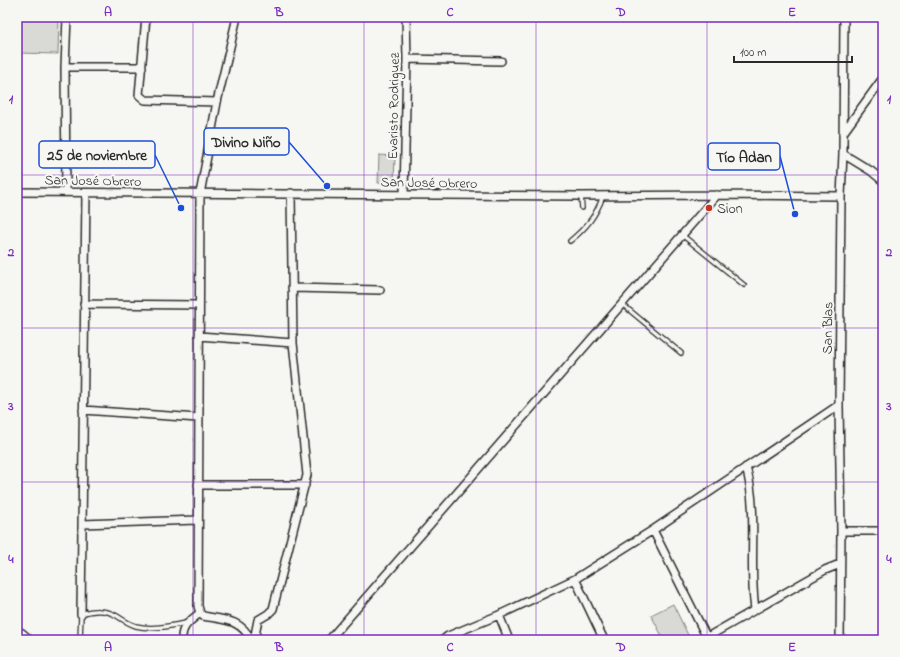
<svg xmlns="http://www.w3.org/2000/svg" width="900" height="657" font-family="'Indie Flower',sans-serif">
  <rect width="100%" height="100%" fill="#f6f6f2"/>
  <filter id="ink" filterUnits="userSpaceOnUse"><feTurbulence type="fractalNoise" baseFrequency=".025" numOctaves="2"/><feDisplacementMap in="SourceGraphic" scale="8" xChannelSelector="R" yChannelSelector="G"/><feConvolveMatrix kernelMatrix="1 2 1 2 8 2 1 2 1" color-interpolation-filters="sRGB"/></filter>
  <g filter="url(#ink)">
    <!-- green -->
    <path fill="#d9d9d5" stroke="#828280" d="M17 17H59L58 54 17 53Z
      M379 155 395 156 394 184 378 183Z
      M673 604 689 637 682 640H664L651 615Z"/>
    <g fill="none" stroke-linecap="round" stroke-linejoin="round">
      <!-- lane casing -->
      <g stroke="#2b2b2b" stroke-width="6">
        <path id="lane" d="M581 196 582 208
          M682 235 744 285
          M570 241C586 228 596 216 603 196
          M622 304 681 353
          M80 640 81 614C92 610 106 609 117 616 123 620 129 624 136 626 152 630 170 626 186 623"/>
      </g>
      <!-- street casing -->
      <g stroke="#2b2b2b" stroke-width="10">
        <path id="street" d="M146 17 139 95 145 100 217 102
          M237 17 217 102 200 194 198 606 200 613 203 616C224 620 241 619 251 640
          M407 59 501 61
          M65 67H142
          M843 133 883 78
          M843 154 871 171 883 181
          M17 192 581 196 717 195 841 196
          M66 192 65 67 67 17
          M404 195 407 59 406 17
          M292 288 380 290
          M84 304 199 305
          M199 336 293 343
          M83 410 198 418
          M746 467C759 513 748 563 755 609
          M198 485H305
          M82 524 197 520
          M653 530 707 638
          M841 531H883
          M575 579 604 640
          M81 614 86 193
          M499 615 509 640
          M17 630 22 633 30 640
          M182 640C181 626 190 621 200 613
          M254 640 258 620 268 614 273 609 307 475 293 343 291 193
          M329 640 717 195
          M443 640 448 636 499 615 575 579 653 530 839 405
          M702 640 825 570 840 564
          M840 640 841 531 839 405 841 196 843 154 844 17"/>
      </g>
      <!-- lane -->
      <use href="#lane" stroke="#f6f6f2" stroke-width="3.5"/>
      <!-- street -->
      <use href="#street" stroke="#f6f6f2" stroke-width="7"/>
    </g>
  </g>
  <!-- grid -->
  <path fill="none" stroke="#7b2cbf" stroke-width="1" stroke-opacity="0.55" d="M193 17V640M364 17V640M536 17V640M707 17V640M17 175H883M17 328H883M17 482H883"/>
  <!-- markers -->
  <circle fill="#c8321e" stroke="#f6f6f2" stroke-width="1.5" cx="709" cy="208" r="4"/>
  <g text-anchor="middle" stroke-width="4" stroke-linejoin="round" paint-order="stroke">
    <!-- street labels -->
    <g font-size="14" fill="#2b2b2b" stroke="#f6f6f2">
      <text transform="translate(393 106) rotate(-89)" y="5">Evaristo Rodriguez</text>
      <text transform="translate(93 180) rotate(1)" y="5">San José Obrero</text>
      <text transform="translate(429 182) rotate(1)" y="5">San José Obrero</text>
      <text transform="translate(827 328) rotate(-89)" y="5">San Blas</text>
    </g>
    <!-- poi labels -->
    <g font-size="14" fill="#2b2b2b" stroke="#f6f6f2" text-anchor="start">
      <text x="717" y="213">Sion</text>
    </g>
  </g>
  <!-- callouts -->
  <path fill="none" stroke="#1d4ed8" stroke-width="1.5" d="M327 186L289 142M181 208L155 155M795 214L780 156"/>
  <g fill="#1d4ed8" stroke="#f6f6f2" stroke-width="1.5">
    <circle cx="327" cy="186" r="4"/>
    <circle cx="181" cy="208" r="4"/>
    <circle cx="795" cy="214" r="4"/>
  </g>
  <g fill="#f6f6f2" stroke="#1d4ed8" stroke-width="1.5">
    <rect x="204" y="128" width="85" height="27" rx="4"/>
    <rect x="39" y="141" width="116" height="27" rx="4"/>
    <rect x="708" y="143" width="72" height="27" rx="4"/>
  </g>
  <g font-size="15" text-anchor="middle" font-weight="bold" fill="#2b2b2b">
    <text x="246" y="147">Divino Niño</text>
    <text x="97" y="160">25 de noviembre</text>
    <text x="744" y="162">Tío Adan</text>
  </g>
  <!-- margin -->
  <rect width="900" height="657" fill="none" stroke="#f6f6f2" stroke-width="44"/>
  <!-- scale -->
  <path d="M734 56v6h118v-6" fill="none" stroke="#2b2b2b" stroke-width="2"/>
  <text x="740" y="56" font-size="12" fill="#2b2b2b" stroke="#f6f6f2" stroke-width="3" paint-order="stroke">100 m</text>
  <rect x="22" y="22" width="856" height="613" fill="none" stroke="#7b2cbf" stroke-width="1.5"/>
  <g font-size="13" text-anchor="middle" font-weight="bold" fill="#7b2cbf">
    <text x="108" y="16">A</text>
    <text x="279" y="16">B</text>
    <text x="450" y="16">C</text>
    <text x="621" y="16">D</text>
    <text x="792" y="16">E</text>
    <text x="11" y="103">1</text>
    <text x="889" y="103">1</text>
    <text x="11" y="256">2</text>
    <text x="889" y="256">2</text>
    <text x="11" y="410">3</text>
    <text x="889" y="410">3</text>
    <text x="11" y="563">4</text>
    <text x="889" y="563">4</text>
    <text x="108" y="651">A</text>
    <text x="279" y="651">B</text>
    <text x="450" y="651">C</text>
    <text x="621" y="651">D</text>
    <text x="792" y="651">E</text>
  </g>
</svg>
